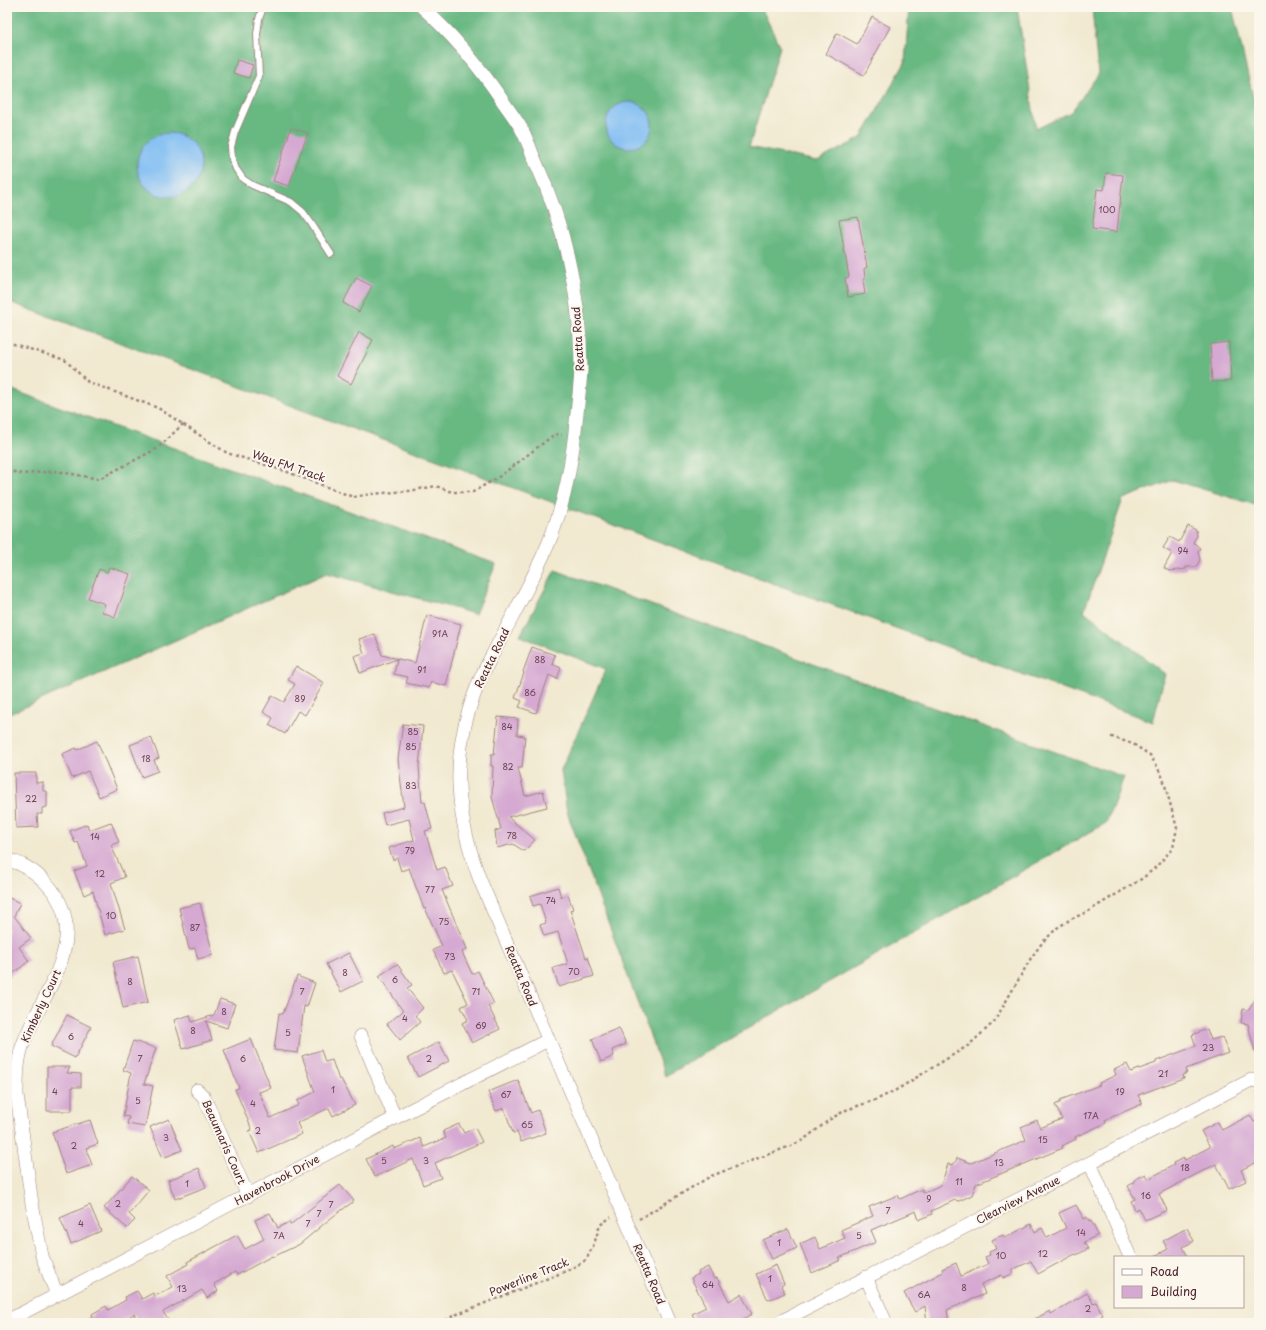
<svg xmlns="http://www.w3.org/2000/svg" width="1266" height="1330" font-family="'Playpen Sans',sans-serif">
  <rect width="100%" height="100%" fill="#fbf7ec"/>
  <filter id="ink" filterUnits="userSpaceOnUse"><feTurbulence type="fractalNoise" baseFrequency=".025" numOctaves="2"/><feDisplacementMap in="SourceGraphic" scale="8" xChannelSelector="R" yChannelSelector="G"/><feConvolveMatrix kernelMatrix="1 2 1 2 8 2 1 2 1" color-interpolation-filters="sRGB"/></filter>
  <filter id="wash" filterUnits="userSpaceOnUse"><feTurbulence type="fractalNoise" baseFrequency=".012" numOctaves="4" result="noise"/><feDisplacementMap in="SourceGraphic" scale="16" xChannelSelector="R" yChannelSelector="G"/><feGaussianBlur stdDeviation="0.9" result="paint"/><feColorMatrix in="noise" values="0 0 0 0 0 0 0 0 0 0 0 0 0 0 0 0 0 1.4 0 .05"/><feComposite in="paint" operator="in"/></filter>
  <g filter="url(#wash)">
    <rect width="100%" height="100%" fill="#f1e9d0"/>
    <!-- forest -->
    <path fill="#68b882" stroke="#596c56" d="M7 7H761L780 47 749 147 817 161 861 138 905 63 909 7H1017L1036 129 1071 112 1098 75 1092 7H1232L1259 123V506L1173 480 1123 499 1084 611 1165 674 1153 722 619 527 7 301Z
      M7 388 496 564 475 614 327 573 7 715Z
      M555 570 1124 777 1106 823 665 1076 567 812 561 770 606 669 520 636Z"/>
    <!-- water -->
    <path fill="#80bdf3" stroke="#656e8f" d="M606 125a23 23 0 1 1 46 0a23 23 0 1 1-46 0Z
      M137 165a32 32 0 1 1 64 0a32 32 0 1 1-64 0Z"/>
    <g id="blocks">
      <!-- building -->
      <path fill="#d5a9d2" d="M872 17 890 27 864 75 826 54 837 33 857 44Z
        M237 60 253 65 249 78 233 73Z
        M291 128 308 133 289 186 273 181Z
        M1106 173 1123 175 1117 232 1092 229 1097 189 1104 190Z
        M858 217 867 267 864 269 865 279H863L865 294 848 297 845 278 849 277 839 220Z
        M356 278 372 286 359 312 343 303Z
        M359 332 373 340 351 384 337 376Z
        M1229 342 1231 381 1212 382 1210 344Z
        M1188 526 1196 530 1197 536 1193 542 1200 548 1198 551 1200 560 1196 567H1186V569L1169 571 1164 568 1172 553 1163 548 1170 537 1179 542Z
        M109 567 130 574 115 617 102 612 105 604 88 598 99 569 107 572Z
        M427 615 461 624 446 686 431 682 429 688 406 683 408 677 394 674 397 659 360 673 354 656 364 653 359 639 375 634 382 655 415 663Z
        M532 647 555 655 552 664 561 668 557 679 549 675 536 713 519 707 522 701 515 698 524 673 523 672Z
        M296 666 324 683 305 715 298 711 285 734 269 725 273 718 263 712 272 696 284 702 295 684 288 680Z
        M498 717 518 719 517 735 525 736 522 768H518L525 796 543 791 547 807 508 817 535 840 524 851 513 844 497 848 495 831 501 829 492 797 493 766H491V754H494Z
        M403 724 423 726 419 767 422 802H425L432 829 425 831 437 870 445 867 453 886 442 890 467 949 462 952 472 974 478 971 494 1004 488 1006 500 1029 472 1043 462 1023 468 1020 461 1007 468 1003 452 970 444 973 433 950 442 946 425 908 424 909 409 868 401 871 397 858 393 860 389 848 414 840 409 819 385 825 382 813 404 807 398 759Z
        M151 737 159 758 154 760 158 771 142 777 130 745Z
        M97 741 117 789 99 797 88 771 72 778 62 754 76 748 77 750Z
        M14 773H36V783L43 782V791H47V807L42 808V814H37L38 827 16 828Z
        M111 822 119 842 111 845 125 877 111 883 125 929 105 935 93 891 84 895 74 871 87 866 78 842 75 843 70 831 87 824 89 830Z
        M558 887 561 897 568 895 573 909 570 910 586 958 588 957 594 976 559 987 553 968 568 964 558 932 544 936 540 925 546 923 540 904 533 906 530 896Z
        M7 897 20 903 14 916 31 938 19 947 29 961 7 978Z
        M200 903 213 955 198 959 195 948 189 949 179 908Z
        M349 953 363 981 341 992 326 964Z
        M138 956 148 1002 123 1008 113 962Z
        M397 964 412 985 407 988 423 1008 415 1016 420 1022 400 1040 387 1024 403 1011 379 976Z
        M297 976 315 983 307 1007 304 1006 298 1053 274 1050 279 1013 283 1014Z
        M1259 993V1051L1255 1052 1248 1024 1241 1023 1243 1009 1249 1010Z
        M220 999 235 1004 227 1028 206 1021 212 1040 183 1049 174 1020 190 1015 192 1022 214 1015Z
        M67 1015 91 1027 75 1058 51 1046Z
        M619 1028 626 1044 612 1050 614 1056 601 1062 592 1039Z
        M1207 1029 1211 1040 1222 1037 1228 1053 1186 1069 1187 1073 1183 1075 1184 1078 1138 1095 1142 1104 1105 1120 1106 1123 1075 1137 1076 1139 1062 1146 1063 1148 976 1184 972 1195 959 1201 955 1200 931 1211 932 1214 919 1220 916 1211 871 1230 876 1242 839 1258 841 1260 812 1273 800 1244 815 1237 820 1249 845 1238 841 1230 873 1216 869 1207 898 1195 900 1199 922 1189 923 1193 941 1185 948 1164 953 1165V1163H955L957 1158 971 1163 1026 1140 1021 1127 1037 1120 1040 1128 1062 1119 1055 1105 1061 1102 1060 1100 1100 1085 1099 1083 1116 1075 1114 1070 1127 1064 1131 1072 1156 1063V1061L1196 1046 1192 1035Z
        M251 1039 271 1088 259 1092 270 1118 299 1105 297 1101 315 1092 302 1056 321 1050 325 1062 332 1060 339 1080 341 1079 355 1105 333 1116 329 1108 297 1123 302 1134 259 1153 249 1131 252 1130 235 1089 239 1088 224 1050Z
        M133 1041 156 1048 144 1084 153 1086 145 1127 127 1124 129 1117 123 1116 131 1073 123 1070Z
        M439 1042 449 1061 418 1077 408 1058Z
        M47 1067H70L67 1073 81 1074V1087H72V1111H47Z
        M518 1080 531 1113 538 1110 546 1133 521 1142 517 1132 513 1133 504 1108 496 1111 488 1092Z
        M1250 1115 1254 1122 1259 1120V1161L1241 1170 1246 1181 1229 1189 1216 1164 1159 1194 1167 1210 1145 1220 1139 1208 1135 1210 1131 1201 1135 1199 1128 1186 1135 1182 1134 1180 1146 1174 1148 1179 1174 1165 1173 1163 1184 1158 1185 1160 1210 1147 1201 1131 1218 1122 1222 1130Z
        M169 1119 182 1150 163 1158 150 1127Z
        M90 1120 98 1144 86 1148 92 1165 66 1174 52 1132Z
        M459 1124 464 1133 475 1128 482 1142 435 1163 441 1178 423 1185 413 1159 375 1177 366 1159 393 1146 394 1149 420 1138 424 1147 446 1138 443 1131Z
        M199 1168 206 1187 175 1199 168 1180Z
        M132 1176 149 1190 129 1214 135 1220 127 1228 104 1208Z
        M340 1185 354 1201 331 1218 300 1244 273 1257 272 1256 237 1275 235 1272 214 1284 218 1291 207 1298 202 1290 163 1312 170 1323H139L134 1314 117 1323H79L93 1316 92 1314 106 1306 108 1310 126 1300 125 1297 137 1291 142 1299 153 1293 155 1296 173 1287 167 1276 188 1264 187 1262 237 1235 245 1249 264 1239 255 1220 270 1213 278 1228 289 1222 290 1225Z
        M90 1205 101 1231 71 1244 60 1218Z
        M1076 1205 1084 1219 1087 1217 1089 1222 1091 1221 1098 1235 1084 1242 1088 1249 1076 1255 1075 1254 1038 1274 1031 1261 1012 1270 1014 1273 1003 1278 1002 1275 981 1284 985 1294 947 1310 949 1323H927L925 1306 915 1312 904 1293 943 1272 942 1269 956 1263 961 1276 988 1264 985 1257 990 1255 989 1252 996 1249 992 1240 1003 1235 1005 1238 1031 1224 1035 1232 1042 1228 1047 1238 1066 1228 1059 1213Z
        M1187 1228 1194 1241 1183 1247 1188 1257H1153L1168 1249 1163 1241Z
        M788 1229 797 1248 772 1259 763 1240Z
        M776 1265 784 1284 781 1286 785 1293 768 1300 756 1274Z
        M708 1267 714 1279 717 1278 729 1301 741 1294 752 1314 735 1323H697L692 1314 706 1307 691 1278 699 1274 698 1272Z
        M1087 1293 1093 1303 1096 1302 1103 1315 1088 1323H1027L1050 1311 1051 1314Z"/>
    </g>
  </g>
  <g filter="url(#ink)">
    <use href="#blocks" fill-opacity="0" stroke="#9e847e" stroke-width="1"/>
    <g fill="none" stroke-linecap="round" stroke-linejoin="round">
      <!-- service casing -->
      <g stroke="#9e847e" stroke-width="8">
        <path id="service" d="M263 7 259 19 257 34 259 76 235 132 231 147 232 159 236 169 243 179 252 185 291 202 303 212 311 223 331 254"/>
      </g>
      <!-- minor casing -->
      <g stroke="#9e847e" stroke-width="14">
        <path id="minor" d="M422 7C452 34 479 66 502 100 508 109 515 118 521 128 526 137 530 148 534 158 564 224 581 297 581 370 580 387 578 405 576 422 572 463 565 503 549 542 534 578 514 613 496 648 490 659 484 670 479 682 450 752 454 810 480 880L670 1323
          M7 860C23 863 37 873 48 885 95 938 39 996 22 1047 17 1063 17 1079 17 1095L32 1204 42 1256 57 1295
          M361 1036 395 1118
          M197 1090 204 1097 248 1196
          M1090 1163 1130 1257
          M866 1277 886 1323
          M7 1321 395 1118 548 1040
          M778 1323 1251 1080 1259 1081"/>
      </g>
      <!-- path -->
      <path stroke="#9e847e" stroke-width="2.5" stroke-dasharray="3 3" stroke-linecap="butt" d="M7 342 65 360 88 382 158 408 227 453 285 471 353 497 371 494 409 491 436 486 452 492H473L500 476 555 434 562 435
        M7 470 21 474 56 471 99 479 158 448 183 424
        M639 1219 711 1176 793 1145 803 1140 832 1118 846 1110 878 1099 898 1089 969 1045 994 1022 1031 958 1042 943 1057 928 1071 919 1087 912 1143 878 1156 867 1173 848 1177 828 1163 778 1156 765 1150 755 1133 744 1109 736
        M440 1323 455 1315 569 1270 586 1260 594 1244 600 1225 611 1217"/>
      <!-- service -->
      <use href="#service" stroke="#fff" stroke-width="6"/>
      <!-- minor -->
      <use href="#minor" stroke="#fff" stroke-width="13"/>
    </g>
  </g>
  <g text-anchor="middle" stroke-width="4" stroke-linejoin="round" paint-order="stroke">
    <!-- number labels -->
    <g font-size="9" fill="#6d4255">
      <text x="1107" y="213">100</text>
      <text x="1183" y="554">94</text>
      <text x="440" y="637">91A</text>
      <text x="540" y="663">88</text>
      <text x="422" y="673">91</text>
      <text x="530" y="696">86</text>
      <text x="300" y="702">89</text>
      <text x="507" y="730">84</text>
      <text x="413" y="735">85</text>
      <text x="411" y="750">85</text>
      <text x="146" y="762">18</text>
      <text x="508" y="770">82</text>
      <text x="411" y="789">83</text>
      <text x="31" y="802">22</text>
      <text x="512" y="839">78</text>
      <text x="95" y="840">14</text>
      <text x="410" y="854">79</text>
      <text x="100" y="877">12</text>
      <text x="430" y="893">77</text>
      <text x="551" y="904">74</text>
      <text x="111" y="919">10</text>
      <text x="444" y="925">75</text>
      <text x="195" y="931">87</text>
      <text x="450" y="960">73</text>
      <text x="574" y="975">70</text>
      <text x="345" y="976">8</text>
      <text x="395" y="983">6</text>
      <text x="130" y="985">8</text>
      <text x="302" y="995">7</text>
      <text x="476" y="995">71</text>
      <text x="224" y="1015">8</text>
      <text x="405" y="1022">4</text>
      <text x="481" y="1029">69</text>
      <text x="193" y="1034">8</text>
      <text x="288" y="1036">5</text>
      <text x="71" y="1040">6</text>
      <text x="1208" y="1051">23</text>
      <text x="140" y="1062">7</text>
      <text x="243" y="1062">6</text>
      <text x="429" y="1062">2</text>
      <text x="1163" y="1077">21</text>
      <text x="333" y="1093">1</text>
      <text x="55" y="1095">4</text>
      <text x="1120" y="1095">19</text>
      <text x="506" y="1098">67</text>
      <text x="138" y="1104">5</text>
      <text x="253" y="1107">4</text>
      <text x="1091" y="1119">17A</text>
      <text x="527" y="1128">65</text>
      <text x="258" y="1134">2</text>
      <text x="166" y="1141">3</text>
      <text x="1043" y="1143">15</text>
      <text x="74" y="1149">2</text>
      <text x="384" y="1164">5</text>
      <text x="426" y="1164">3</text>
      <text x="999" y="1166">13</text>
      <text x="1185" y="1171">18</text>
      <text x="959" y="1185">11</text>
      <text x="187" y="1187">1</text>
      <text x="1146" y="1199">16</text>
      <text x="929" y="1202">9</text>
      <text x="118" y="1207">2</text>
      <text x="331" y="1208">7</text>
      <text x="888" y="1214">7</text>
      <text x="319" y="1217">7</text>
      <text x="81" y="1227">4</text>
      <text x="308" y="1227">7</text>
      <text x="1081" y="1236">14</text>
      <text x="279" y="1239">7A</text>
      <text x="859" y="1239">5</text>
      <text x="779" y="1246">1</text>
      <text x="1043" y="1257">12</text>
      <text x="1001" y="1259">10</text>
      <text x="770" y="1282">1</text>
      <text x="708" y="1288">64</text>
      <text x="964" y="1291">8</text>
      <text x="182" y="1292">13</text>
      <text x="924" y="1298">6A</text>
      <text x="1088" y="1312">2</text>
    </g>
    <!-- street labels -->
    <g font-size="11" fill="#4a1f2b" stroke="#fbf7ec">
      <text transform="translate(578 339) rotate(-94)" y="4">Reatta Road</text>
      <text transform="translate(289 466) rotate(19)" y="4">Way FM Track</text>
      <text transform="translate(492 658) rotate(-64)" y="4">Reatta Road</text>
      <text transform="translate(521 976) rotate(67)" y="4">Reatta Road</text>
      <text transform="translate(41 1006) rotate(-65)" y="4">Kimberly Court</text>
      <text transform="translate(224 1142) rotate(66)" y="4">Beaumaris Court</text>
      <text transform="translate(277 1180) rotate(-28)" y="4">Havenbrook Drive</text>
      <text transform="translate(1018 1200) rotate(-27)" y="4">Clearview Avenue</text>
      <text transform="translate(649 1274) rotate(67)" y="4">Reatta Road</text>
      <text transform="translate(529 1277) rotate(-22)" y="4">Powerline Track</text>
    </g>
  </g>
  <!-- margin -->
  <rect width="1266" height="1330" fill="none" stroke="#fbf7ec" stroke-width="24"/>
  <!-- legend -->
  <rect x="1114" y="1256" width="130" height="52" fill="#fbf7ec" stroke="#b4a19f"/>
  <rect x="1122" y="1269" width="20" height="6" fill="#ffffff" stroke="#b4a19f"/>
  <text x="1150" y="1276" font-size="12" fill="#4a1f2b">Road</text>
  <rect x="1122" y="1286" width="20" height="12" fill="#d5a9d2" stroke="#b4a19f"/>
  <text x="1150" y="1296" font-size="12" fill="#4a1f2b">Building</text>
</svg>
